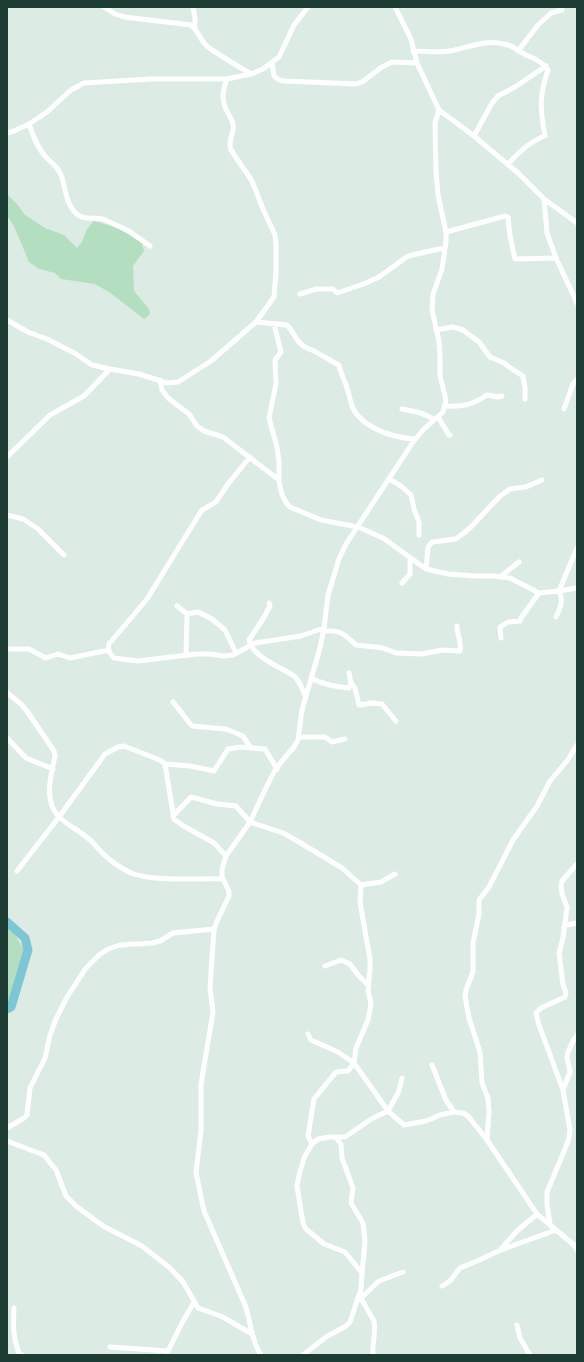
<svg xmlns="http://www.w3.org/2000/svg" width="584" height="1362" font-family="'DM Sans',sans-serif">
  <rect width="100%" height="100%" fill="#ddebe5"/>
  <!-- green -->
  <path fill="#b3dfc0" d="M7 194 17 204 25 215 45 228 64 235 77 248 82 242 87 229 94 221 118 228 142 243 144 251 133 266 134 291 149 309 150 314 144 319 109 292 95 284 61 279 55 273 39 269 29 262 14 226 7 216Z
    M7 922 25 951 7 1005Z"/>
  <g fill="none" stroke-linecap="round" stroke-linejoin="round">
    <!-- river -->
    <path stroke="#7ec6d6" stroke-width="9" d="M7 922 25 938 28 950 11 1007 7 1009"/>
    <!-- street -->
    <path stroke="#fff" stroke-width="5" d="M104 7 115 14 124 17 191 25C199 31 200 41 208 47 221 57 237 65 251 74
      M193 7 195 18V28
      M395 7 411 39 417 63 439 110 474 136 517 172 544 199 577 223
      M413 51C425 51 438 53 450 51 468 48 485 39 504 44 512 45 519 51 526 55 534 58 543 62 548 70 539 96 540 109 545 136 530 141 518 153 508 164
      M518 51 538 25 551 13 562 10
      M272 63 274 76 279 80 285 81 356 84 362 82 382 67 392 62 417 63
      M29 124C33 135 38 149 46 157 51 163 57 166 60 173 67 188 64 204 78 215 84 220 95 217 103 219L129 231 150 246
      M7 133 14 131 29 124 47 112 71 90 84 83 152 79H227L251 74 263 69 279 57 294 25 308 7
      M474 136 492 103 498 96 515 87 546 66
      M544 199 547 233 556 258 577 303
      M446 232 505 216 508 217 510 236 515 259 556 258
      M300 294 316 289H333L337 293 366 283 379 277 408 256 439 249H445
      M7 320 28 332 47 339 76 354 92 365 110 369
      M256 322 287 325C293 330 295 340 302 345 307 349 314 350 319 354 326 357 332 362 339 365 340 373 345 380 347 388 349 394 350 400 352 406 361 428 394 438 415 439
      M274 324 281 352 275 360 276 384 269 418 277 447 279 461V480
      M436 330 453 327 463 330 479 342 490 357 504 363 509 367 523 376 525 388V399
      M160 380 162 390 168 398 189 414 197 426 204 431 223 437 279 480C280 489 282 500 290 507L321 520 358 527 383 538 426 569 448 574 476 576H495L510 578 539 593 559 591 577 588
      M446 406C463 407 472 405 487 395L498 397 502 396
      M402 409C414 411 425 413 434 420
      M564 409 573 384 577 379
      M438 417 449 435H450
      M7 457 50 415 84 396 110 369 139 374 167 383 178 382 211 361 256 322 274 297 276 273V244L275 235 263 209 252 181 231 150C227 138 235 134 233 125 233 121 230 117 228 113 221 101 222 92 227 79
      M250 457 228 484 216 502 202 510 200 513 147 599 109 644C107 650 110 654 114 658L138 661 196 654H210L224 656 233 655 255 643 301 636 324 628
      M389 479 401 486 411 495 414 509 419 522V535
      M7 515 23 519 38 529 64 555
      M426 569 428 547 432 542 456 539 470 528 500 496 510 489 526 487 542 480
      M500 577 519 562
      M402 583 410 574V558
      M269 603 270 606 263 619 249 640C252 657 281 667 294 676 299 680 302 689 305 695
      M177 606 187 614 198 612 212 619 225 630 236 653
      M556 617C560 609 564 600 559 591L577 548
      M324 631C341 630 344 634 356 645L383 648 396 653 421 654 443 650 460 651C462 643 457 634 457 626
      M501 638 500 627 508 622 520 621 521 618 539 593
      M7 649H29L46 658 58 654 70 658 109 650
      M186 656 187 614
      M311 678C322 684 336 687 349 688L351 683 349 673
      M351 683 355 688 359 705 373 703 382 704 396 721
      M7 692 11 696 21 704 27 711 54 751 55 756C51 776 43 800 59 817 68 825 79 831 89 839 97 846 103 856 113 862 118 866 125 870 131 873 154 882 198 878 223 879
      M173 702 192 726 226 729 243 736 251 748
      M299 737H325L332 742 345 739
      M7 738 26 758 53 769
      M165 764 174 819 182 825 214 843 226 856
      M173 816 191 797 217 804 236 806 250 822 283 833 294 839 342 868 361 885 381 882 395 874
      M17 871 59 817 105 754 118 747 124 746 160 760 165 764 190 766 214 771 228 749 240 747 265 749 277 769
      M564 927 565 925 577 923
      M325 966 341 960 350 964 358 975 368 985
      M308 1034 311 1040 338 1052 354 1063 388 1111 404 1125 426 1121 440 1115 454 1112 463 1113 468 1116 487 1140 537 1214 574 1245 577 1250
      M432 1065 446 1100 454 1112
      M563 1090 570 1072 567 1057 568 1052 573 1041 577 1035
      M7 1128 24 1118 27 1115 30 1088 45 1058 50 1035 56 1019 67 997 86 968 99 955 108 949 120 945 152 943 160 941 173 933 214 929
      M487 1140 489 1112 488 1098 482 1083 480 1052 469 1018 465 996 466 990 473 972V943L479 914V900L489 887 513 840 537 806 550 781 567 761 577 745
      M7 1141 44 1155 56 1170 66 1196 76 1206 103 1226 142 1246 170 1268 183 1282 198 1308 221 1316 252 1334
      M312 1144 308 1136 314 1099 336 1072 348 1071 354 1063 356 1048 368 1020 371 1004 368 991 370 970V959L360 902 361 885
      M550 1224 547 1204V1192L565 1149 569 1138 570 1130 563 1090 539 1025 536 1013 541 1008 565 997 566 992 563 985 559 953 563 938 567 907 562 894 561 886 562 881 577 864
      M501 1249 517 1231 537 1214
      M362 1273 345 1252 324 1244 306 1229 303 1223 297 1186 300 1171 305 1156 312 1144 318 1139 330 1137H345L373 1118 388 1111 399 1091 402 1078
      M442 1286 450 1281 460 1268 477 1261 501 1250 556 1230
      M359 1295 374 1321C376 1332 372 1344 373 1355
      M361 1298 379 1281 403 1272
      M14 1308C13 1324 13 1338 19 1353L22 1355
      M517 1325 520 1338 530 1355
      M110 1347 168 1351
      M168 1351 183 1321 194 1302
      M261 1355C251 1340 251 1322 245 1305L204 1211 196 1173 201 1130V1084L213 1012 210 988 214 929 218 919 229 896V891L222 877V869L226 856 250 822 265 790 274 772 282 761 294 747 298 740 302 710 320 648 324 628 328 595 339 559 346 544 413 442 424 429 443 412 446 400 440 376V355L439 341 432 310 433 294 442 269 446 242V232L438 195 436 171 435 123 439 110
      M303 1355 326 1337 346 1326 350 1322 361 1289 362 1273 365 1242 363 1223 351 1203 353 1188 342 1158 341 1144 336 1138"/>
  </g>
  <!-- border -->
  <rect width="584" height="1362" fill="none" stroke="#1d3c34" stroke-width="16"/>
</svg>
